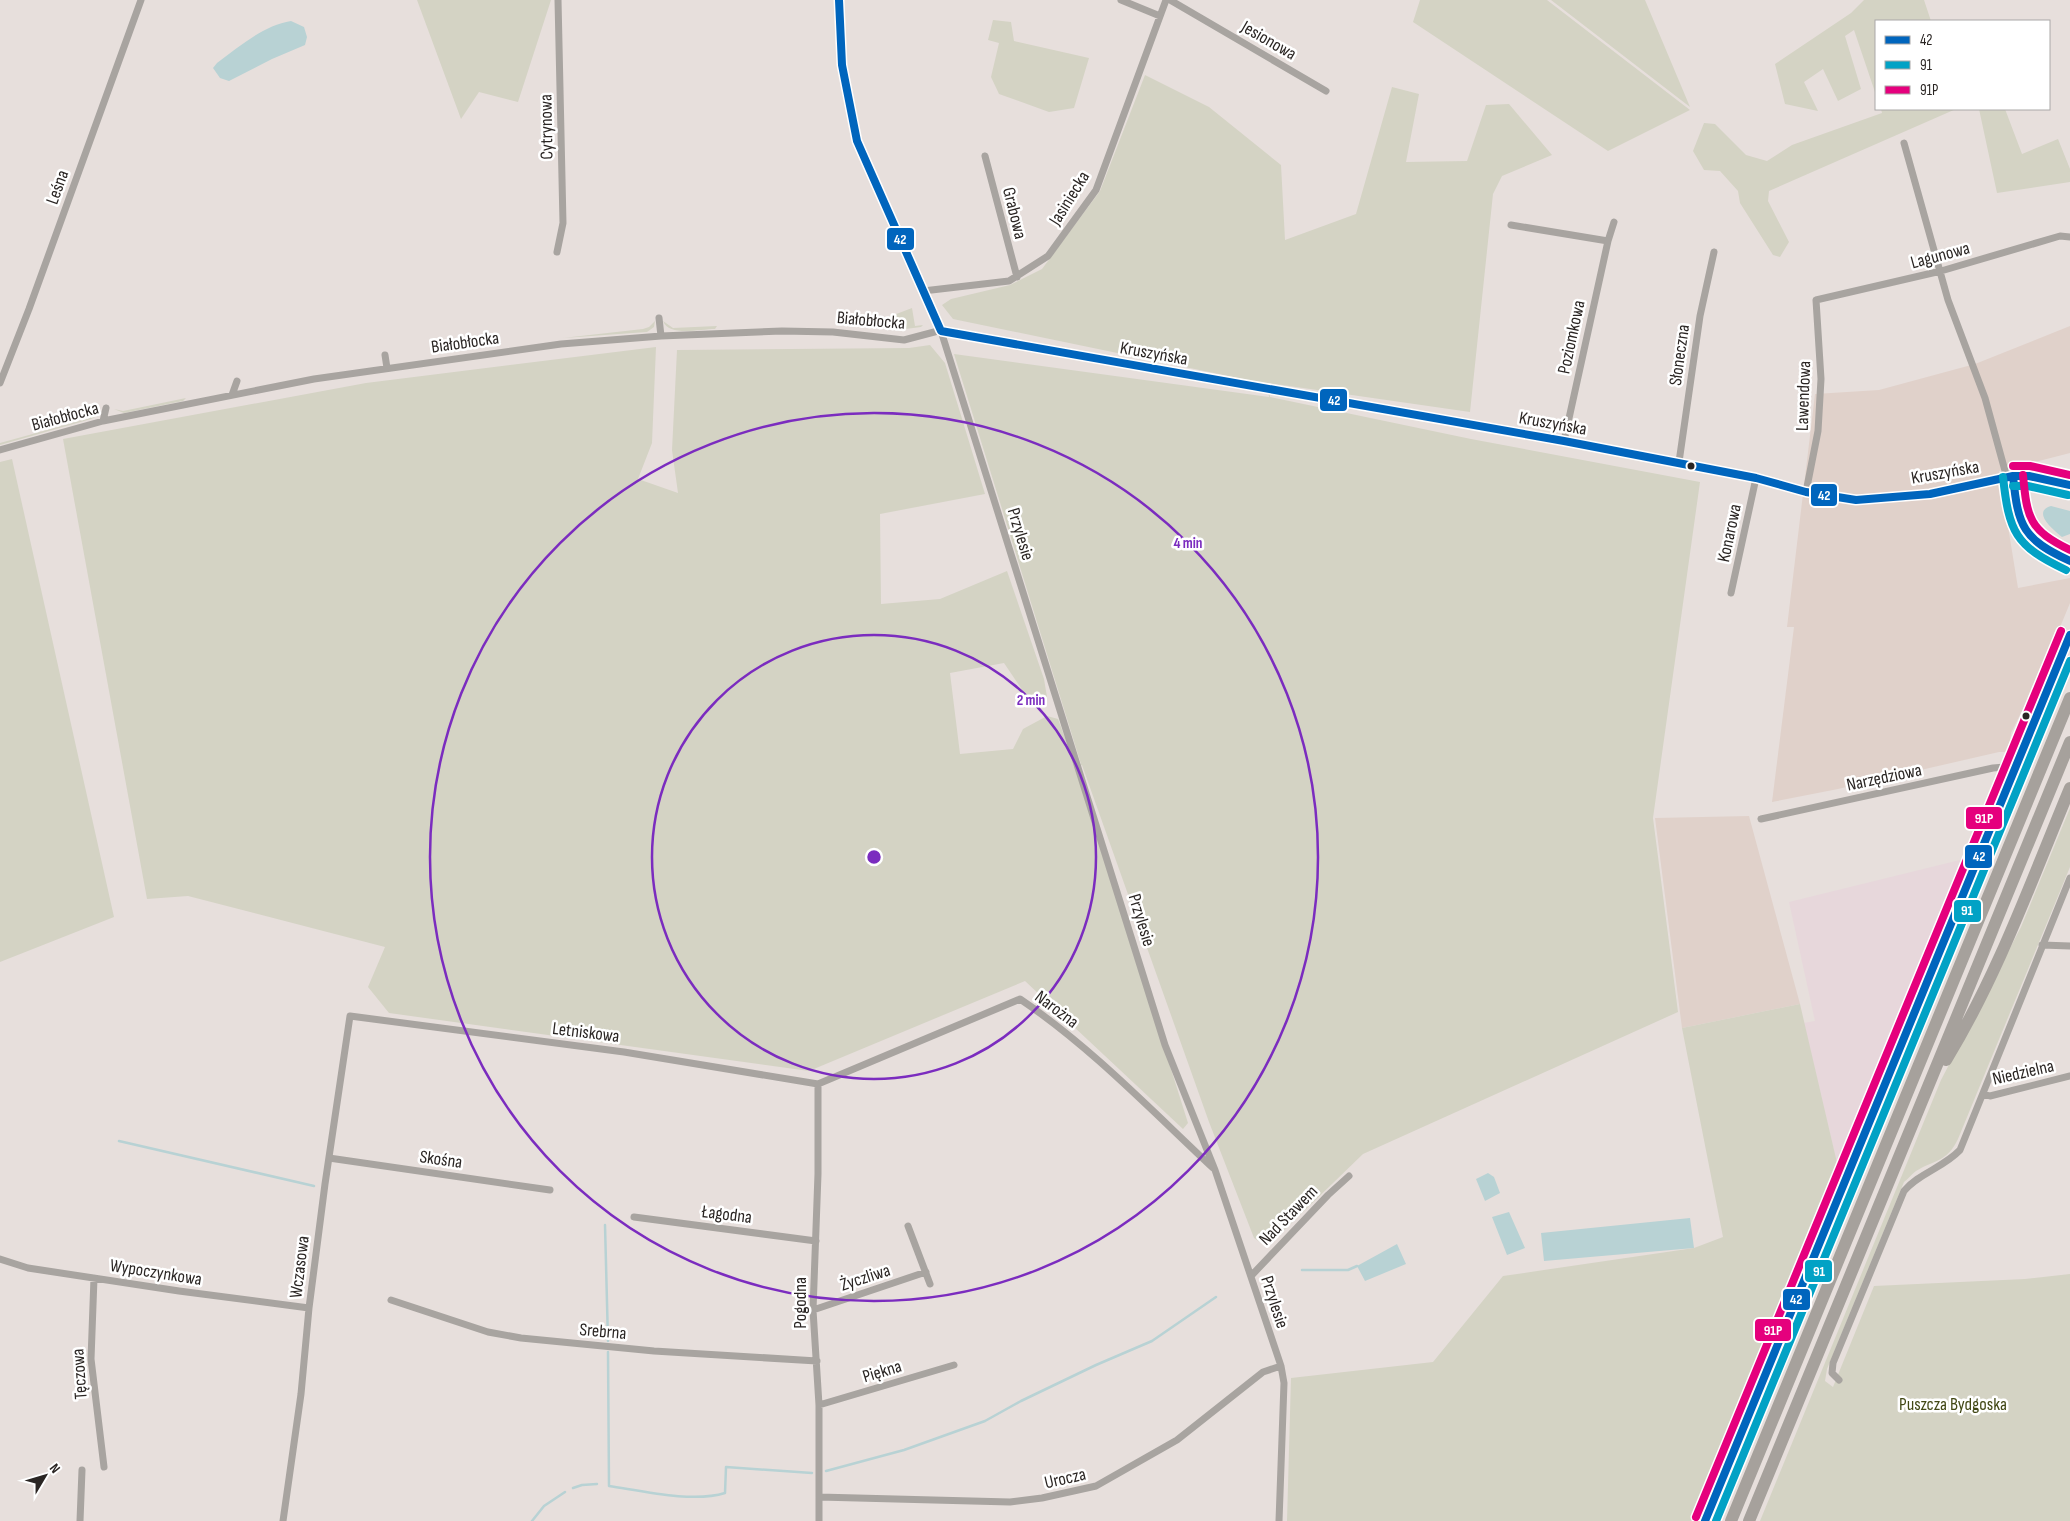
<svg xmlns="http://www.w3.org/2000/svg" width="2070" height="1521" font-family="'Sofia Sans Condensed',sans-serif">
  <rect width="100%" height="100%" fill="#e7dfdc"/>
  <!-- commercial -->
  <path fill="#e7d7db" d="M1964 859 1838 1167 1804 1023 1815 1021 1789 902Z"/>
  <!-- built -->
  <path fill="#e0d1ca" d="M2070 326V453L1999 471 2018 588 2070 578V603L2044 666 2011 733 2008 752H1999L1838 789 1772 802 1794 627H1787L1815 394 1879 390 1975 364Z
    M1749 816 1800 1004 1682 1028 1655 818Z"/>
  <!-- green -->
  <path fill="#d4d3c4" d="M417 0H551L518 102 479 92 461 119Z
    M1420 0H1547L1690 110 1608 151 1413 22Z
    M1551 0H1645L1690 107Z
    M1864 0H1924L1931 21H1876V95L1854 30 1845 36 1861 89 1838 101 1823 69 1804 82 1818 111 1785 104 1775 64 1851 13Z
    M993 20 1011 22 1014 41 1089 58 1074 108 1049 112 999 94 991 77 999 43 988 40Z
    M1145 75 1209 107 1281 165 1285 240 1356 214 1392 87 1419 94 1406 162 1467 161 1486 105 1509 104 1552 155 1502 176 1493 194 1470 412 1268 383 1270 397 1471 439 1700 482 1653 818 1678 1012 1363 1154 1267 1247 1254 1238 1209 1122 1082 765 1076 768 1188 1123 1183 1129 1025 981 809 1071 389 1013 368 987 385 947 188 896 147 899 63 439 366 383 656 347 652 443 638 479 678 493 672 450 677 350 909 348 930 345 945 363 985 494 880 514 881 604 940 599 1007 571 1044 679 1047 697 1031 703 1004 663 950 673 960 754 1013 749 1023 729 1047 716 1058 719 1075 765 1081 764 954 354 1269 397 1267 384 953 319 942 305 951 299 1010 285 1042 269 1100 191Z
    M1881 109H1956L1769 191 1768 201 1789 242 1780 257 1773 255 1740 203 1738 191 1720 171 1704 170 1693 151 1704 123 1715 124 1746 155 1767 161 1792 145 1882 113Z
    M1979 109H2005L2022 154 2058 139 2070 169V182L1997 193Z
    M912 308 915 326 923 325 921 327 898 330 880 325 878 321Z
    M655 321 654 327 647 332 563 338 643 329 649 327Z
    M663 321 673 328 717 326 715 329C700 329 669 337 663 321Z
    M186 398 183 401 124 413 114 409 123 411Z
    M99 411 97 416 91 419 0 445V443L87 419Z
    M12 459 114 917 0 962V462Z
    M2070 808V867L1958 1139C1947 1162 1936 1159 1916 1171 1912 1174 1908 1179 1904 1182L1827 1369 1825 1381 1833 1387 1874 1286 2025 1279 2070 1274V1521H1760L1941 1080 2021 927Z
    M1800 1004 1838 1167 1691 1521H1287L1291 1378 1433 1362 1503 1276 1694 1248 1723 1237 1682 1028Z"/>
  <!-- water -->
  <path fill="#b8d2d4" d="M291 21 304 27 307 37 305 45 272 59 229 81 220 78 213 68 217 63C239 47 264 25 291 21Z
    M2051 506 2070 511V534L2062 537C2054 530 2031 512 2051 506Z
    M1488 1173 1494 1177 1500 1193 1485 1201 1476 1179Z
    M1509 1212 1525 1248 1507 1255 1492 1217Z
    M1690 1218 1694 1248 1544 1261 1541 1233Z
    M1397 1244 1406 1264 1365 1281 1357 1266Z"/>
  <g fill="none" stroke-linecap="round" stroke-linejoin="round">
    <!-- stream -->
    <path stroke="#b8d2d4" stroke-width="2.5" d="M119 1141 314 1186
      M605 1225 608 1341
      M1302 1270H1348L1357 1266
      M608 1352 609 1486C642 1491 693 1503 725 1493L726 1467 812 1473
      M826 1471 904 1450 985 1421 1021 1401 1096 1365 1152 1341 1216 1297
      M573 1488 582 1485 597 1484
      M532 1521 544 1506 565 1492"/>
    <!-- minor -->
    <path stroke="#a8a4a0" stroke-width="7" d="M839 0 842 65 849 107 857 141 887 212 941 331 1165 1045 1215 1170 1281 1366 1284 1383 1279 1521
      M1121 0 1160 16
      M1170 0 1326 91
      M1904 143 1948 300 1985 398 2007 478
      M985 156 1017 277
      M1511 225 1608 241
      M557 252 563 223 558 0
      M923 291 1009 281 1048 256 1096 190 1166 0
      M659 318 661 336
      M385 355 387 368
      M0 383 29 309 141 0
      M232 395 237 381
      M103 421 106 408
      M1564 441 1608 241 1614 222
      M0 450 103 421 314 379 561 344 661 336 782 331 833 332 904 340 938 331 1564 441 1756 478 1806 492 1856 500 1930 494 2013 476
      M1679 462 1700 316 1714 252
      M1806 492 1818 431 1821 379 1816 300 1941 271 2060 236 2070 237
      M1731 593 1756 478
      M1761 819 1993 768 2005 767 2014 770
      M2042 945 2070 946
      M818 1084 1020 999C1091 1047 1151 1110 1213 1168
      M818 1084V1174L813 1310 819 1405V1521
      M1983 1094 1990 1096 2070 1076
      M329 1158 550 1190
      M634 1217 816 1241
      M908 1226 930 1284
      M0 1259 28 1268 179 1291 309 1308
      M1251 1276 1328 1195 1349 1176
      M94 1278 91 1359 104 1467
      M391 1300 488 1332 521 1338 654 1351 817 1361
      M813 1310 926 1272
      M1839 1380 1832 1373 1833 1363 1904 1191C1919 1173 1943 1168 1960 1150L2070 878
      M819 1405 954 1365
      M819 1497 1010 1502 1042 1498 1096 1486 1177 1440 1263 1372 1281 1366
      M80 1521 82 1470
      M283 1521 301 1394 309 1308 325 1184 350 1016 624 1052 818 1084"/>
    <!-- tertiary -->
    <path stroke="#a8a4a0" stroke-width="9" d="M2070 485 2029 476H2013C2018 527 2020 539 2070 561
      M1705 1521 2070 635"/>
    <!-- motorway -->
    <path stroke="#a6a19c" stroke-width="12" d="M1946 1060C1998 975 2032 879 2070 788
      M1731 1521 2070 698
      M1749 1521 2070 742"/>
    <!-- bus-1 casing -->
    <g stroke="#fff" stroke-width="11">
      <path id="bus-1" d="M839 0 842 65 857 141 941 331 1564 441 1756 478 1806 492 1856 500 1930 494 2013 476H2029L2070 485
        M2013 476C2018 527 2023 539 2070 561
        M1705 1521 2070 635"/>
    </g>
    <!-- bus-2 casing -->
    <g stroke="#fff" stroke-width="11">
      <path id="bus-2" d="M2003 477C2009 532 2015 546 2066 570
        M2013 486H2028L2068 495
        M1716 1521 2070 661"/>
    </g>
    <!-- bus-3 casing -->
    <g stroke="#fff" stroke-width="11">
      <path id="bus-3" d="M2013 466H2030L2070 475
        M2023 475C2027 518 2029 530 2070 550
        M1696 1517 2061 631"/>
    </g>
    <!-- bus-1 -->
    <use href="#bus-1" stroke="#0065bd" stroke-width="8"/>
    <!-- bus-2 -->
    <use href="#bus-2" stroke="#02a2c5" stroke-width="8"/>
    <!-- bus-3 -->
    <use href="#bus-3" stroke="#e5007d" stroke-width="8"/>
  </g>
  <!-- distance rings -->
  <g fill="none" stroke="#7b2cbf" stroke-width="2.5">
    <circle cx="874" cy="857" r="222"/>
    <circle cx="874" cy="857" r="444"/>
  </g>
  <!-- markers -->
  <g fill="#2a2523" stroke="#fff" stroke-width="2">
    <circle cx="1691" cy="466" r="4.5"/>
    <circle cx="2026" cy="716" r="4.5"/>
  </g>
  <g text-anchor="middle" stroke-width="5" stroke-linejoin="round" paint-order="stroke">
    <!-- street labels -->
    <g font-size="18" fill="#2a2523" stroke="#fff">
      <text transform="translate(1269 40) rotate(30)" y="6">Jesionowa</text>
      <text transform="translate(546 127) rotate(-91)" y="6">Cytrynowa</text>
      <text transform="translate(57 187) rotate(-70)" y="6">Leśna</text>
      <text transform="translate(1069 198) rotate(-58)" y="6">Jasiniecka</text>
      <text transform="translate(1015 213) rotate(76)" y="6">Grabowa</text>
      <text transform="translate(1940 255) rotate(-15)" y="6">Lagunowa</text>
      <text transform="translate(871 320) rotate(5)" y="6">Białobłocka</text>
      <text transform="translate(1571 337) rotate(-78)" y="6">Poziomkowa</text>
      <text transform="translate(465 342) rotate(-8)" y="6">Białobłocka</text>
      <text transform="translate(1154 353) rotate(10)" y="6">Kruszyńska</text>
      <text transform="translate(1679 355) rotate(-82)" y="6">Słoneczna</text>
      <text transform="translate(1803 396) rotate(-88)" y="6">Lawendowa</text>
      <text transform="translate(65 416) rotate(-15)" y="6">Białobłocka</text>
      <text transform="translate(1553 423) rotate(10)" y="6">Kruszyńska</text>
      <text transform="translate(1945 472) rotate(-10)" y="6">Kruszyńska</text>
      <text transform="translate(1729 533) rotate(-78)" y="6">Konarowa</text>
      <text transform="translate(1021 534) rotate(73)" y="6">Przylesie</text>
      <text transform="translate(1884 777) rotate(-12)" y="6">Narzędziowa</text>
      <text transform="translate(1142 920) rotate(73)" y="6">Przylesie</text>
      <text transform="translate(1057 1009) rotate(37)" y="6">Narożna</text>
      <text transform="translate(586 1032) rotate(7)" y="6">Letniskowa</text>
      <text transform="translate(2023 1072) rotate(-13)" y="6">Niedzielna</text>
      <text transform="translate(441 1159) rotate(8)" y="6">Skośna</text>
      <text transform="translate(727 1214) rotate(7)" y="6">Łagodna</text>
      <text transform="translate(1288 1215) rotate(-46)" y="6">Nad Stawem</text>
      <text transform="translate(299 1267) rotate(-83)" y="6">Wczasowa</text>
      <text transform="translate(156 1272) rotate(9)" y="6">Wypoczynkowa</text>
      <text transform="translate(865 1277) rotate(-18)" y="6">Życzliwa</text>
      <text transform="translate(1275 1302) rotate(72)" y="6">Przylesie</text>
      <text transform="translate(800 1303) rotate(-90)" y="6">Pogodna</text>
      <text transform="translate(603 1331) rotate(5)" y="6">Srebrna</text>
      <text transform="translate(882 1371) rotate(-17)" y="6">Piękna</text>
      <text transform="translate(79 1374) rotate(-94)" y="6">Tęczowa</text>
      <text transform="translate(1065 1478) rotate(-13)" y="6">Urocza</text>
    </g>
    <!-- park labels -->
    <g font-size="18" fill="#424815" stroke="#fff">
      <text x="1953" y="1410">Puszcza Bydgoska</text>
    </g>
  </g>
  <circle cx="874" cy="857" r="8" fill="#7b2cbf" stroke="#fff" stroke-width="2.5"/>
  <g font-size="15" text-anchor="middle" font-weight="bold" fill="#7b2cbf" stroke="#fff" stroke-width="5" stroke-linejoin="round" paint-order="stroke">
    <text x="1188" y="548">4 min</text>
    <text x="1031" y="705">2 min</text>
  </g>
  <g stroke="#fff" stroke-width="2">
    <rect x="886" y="227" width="29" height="24" rx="5" fill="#0065bd"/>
    <rect x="1319" y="388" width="29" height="24" rx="5" fill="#0065bd"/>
    <rect x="1810" y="483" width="28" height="24" rx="5" fill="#0065bd"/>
    <rect x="1965" y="806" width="38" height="24" rx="5" fill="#e5007d"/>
    <rect x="1964" y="844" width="29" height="25" rx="5" fill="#0065bd"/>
    <rect x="1953" y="899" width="29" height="24" rx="5" fill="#02a2c5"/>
    <rect x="1804" y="1259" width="29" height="24" rx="5" fill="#02a2c5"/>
    <rect x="1782" y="1288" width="29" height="23" rx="5" fill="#0065bd"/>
    <rect x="1754" y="1318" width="38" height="24" rx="5" fill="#e5007d"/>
  </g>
  <g font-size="14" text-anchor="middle" font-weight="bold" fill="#fff">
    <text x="900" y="244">42</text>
    <text x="1334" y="405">42</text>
    <text x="1824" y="500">42</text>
    <text x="1984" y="823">91P</text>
    <text x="1979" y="861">42</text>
    <text x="1967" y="915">91</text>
    <text x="1819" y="1276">91</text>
    <text x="1796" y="1304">42</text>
    <text x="1773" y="1335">91P</text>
  </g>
  <!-- legend -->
  <rect x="1875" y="20" width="175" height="90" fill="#ffffff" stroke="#aaa8a7"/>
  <rect x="1885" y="36" width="25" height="8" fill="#0065bd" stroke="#aaa8a7"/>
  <text x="1920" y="45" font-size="15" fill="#2a2523">42</text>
  <rect x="1885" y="61" width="25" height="8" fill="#02a2c5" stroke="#aaa8a7"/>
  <text x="1920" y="70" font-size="15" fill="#2a2523">91</text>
  <rect x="1885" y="86" width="25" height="8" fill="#e5007d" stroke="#aaa8a7"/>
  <text x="1920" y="95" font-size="15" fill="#2a2523">91P</text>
  <!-- north arrow -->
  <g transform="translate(45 1476) rotate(52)" stroke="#ffffff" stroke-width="4" paint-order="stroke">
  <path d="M0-4L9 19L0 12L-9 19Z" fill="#2a2523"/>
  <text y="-8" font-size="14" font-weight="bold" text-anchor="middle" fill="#2a2523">N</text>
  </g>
</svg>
